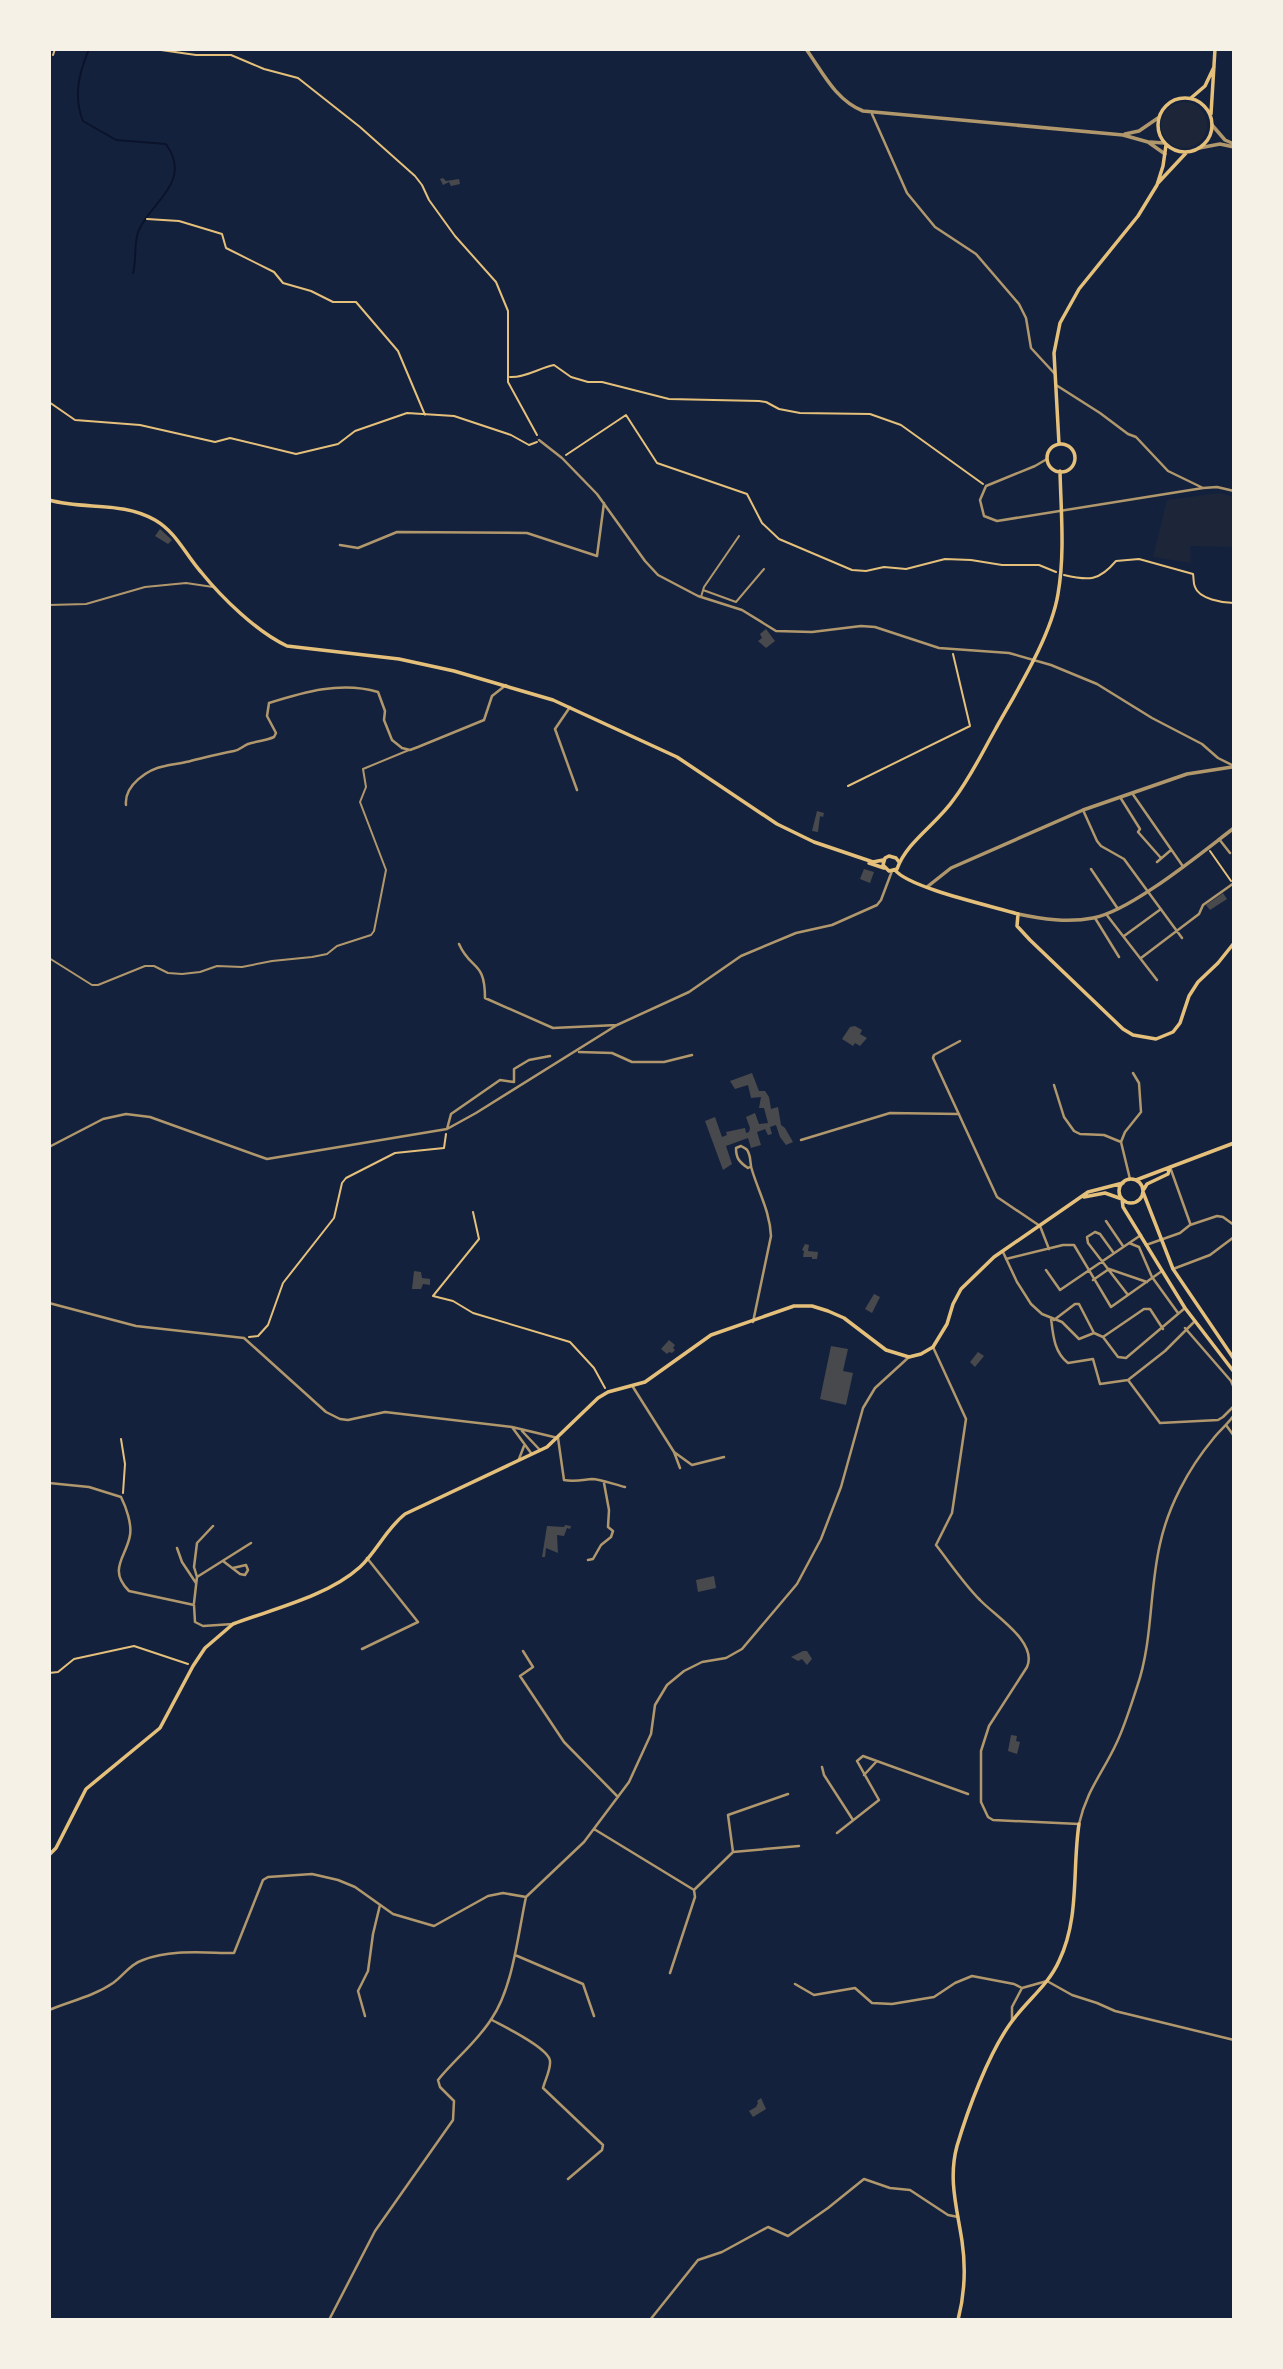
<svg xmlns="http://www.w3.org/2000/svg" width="1283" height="2369" font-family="Overpass,sans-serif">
  <rect width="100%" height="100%" fill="#14213d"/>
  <!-- green -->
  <path fill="#1d2539" d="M1161 125a23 23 0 1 1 46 0a23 23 0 1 1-46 0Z
    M1220 493 1234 497V547L1190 546 1191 563 1153 557 1167 500Z"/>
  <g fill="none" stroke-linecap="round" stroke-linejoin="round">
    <!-- stream -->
    <path stroke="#0b132b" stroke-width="2" d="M89 49C79 73 73 96 83 121L116 140 166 144C193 182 151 202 139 230 133 243 137 260 133 273"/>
  </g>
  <!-- building -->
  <path fill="#48494c" d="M443 178 446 181 459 179 460 184 451 186 449 182 443 185 440 179Z
    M160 529 172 540 168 544 155 536Z
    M766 629 775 641 766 648 758 641 762 638 760 634Z
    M817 811 824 813 823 817 820 816 818 832 812 831Z
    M864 869 874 872 870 883 860 879Z
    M1223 893 1227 899 1210 910 1206 905Z
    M855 1026 862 1030 860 1034 867 1038 860 1046 855 1043 853 1046 842 1039 850 1027Z
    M752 1073 759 1091H765L769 1097 771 1109 778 1107 781 1125 785 1128 793 1142 786 1145 780 1137 776 1125 770 1127 772 1134 768 1135 765 1129 757 1132 761 1145 751 1148 748 1138 726 1146 732 1164 723 1170 705 1121 715 1117 722 1137 727 1135 726 1132 745 1128 746 1133 749 1132 750 1128 746 1117 755 1113 759 1124 768 1123 764 1108H759L761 1097 751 1098 748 1085 735 1089 730 1081Z
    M805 1244 809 1245 808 1251 818 1252 817 1259H812V1257H803L804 1251 802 1250Z
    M414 1271 421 1272 422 1278 430 1279V1285L423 1284 421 1289H412Z
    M874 1294 880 1297 872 1313 865 1309Z
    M669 1340 675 1345 673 1348 675 1350 672 1353 669 1352 667 1354 661 1349Z
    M831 1346 848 1349 843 1371 853 1373 846 1405 820 1399Z
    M978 1352 984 1356 975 1367 970 1362Z
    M565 1525 571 1526 570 1529 567 1528 564 1536 557 1535 558 1553 546 1548 545 1557H542L547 1526 564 1527Z
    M714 1576 716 1588 698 1592 696 1580Z
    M803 1651H807L812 1659 807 1665 802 1659 798 1661 791 1657Z
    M1011 1735 1017 1736 1016 1741 1020 1742 1017 1754 1008 1751Z
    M761 2098 766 2109 753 2117 749 2111 756 2107 758 2103 757 2101Z"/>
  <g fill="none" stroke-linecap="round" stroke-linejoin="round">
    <!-- path -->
    <path stroke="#e5c07b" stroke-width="2" d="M154 49 196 55H231L264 69 298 78 360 127 415 176 422 185 429 200 455 236 496 282 508 311V382L537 435
      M53 55 55 49
      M147 219 179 221 222 234 226 248 274 272 283 283 311 291 333 302H356L398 351 425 415
      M510 377C525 378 539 368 554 365L571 377 588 382H602L669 399 759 401 766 402 779 409 800 413 870 414 901 425 983 484
      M49 402 75 420 140 425 215 442 230 438 296 454 338 444 355 431 407 413 454 416 511 435 529 445 537 442
      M566 455 626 415 657 463 747 494 762 523 779 539 852 570 866 571 884 567 906 569 945 559 971 560 1002 565H1039L1056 572
      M1064 575C1089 581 1099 581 1116 561L1139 559 1193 574C1194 579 1193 583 1195 587 1199 599 1223 603 1234 603
      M848 786 970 726 953 654
      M1210 851 1231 881
      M473 1212 479 1239 433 1296 453 1301 473 1313 570 1342 594 1368 605 1388
      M249 1337 258 1336 268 1325 283 1283 334 1218 342 1183 346 1178 395 1153 444 1148 446 1134
      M121 1439 125 1464 123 1493
      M49 1673 58 1672 74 1659 134 1646 188 1664"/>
    <!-- service -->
    <path stroke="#b1986c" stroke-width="2" d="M703 590 736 602 764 569
      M701 597 704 587 739 536
      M49 605 86 604 145 587 186 583 213 587
      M49 958 92 985H98L145 966H154L168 973 182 974 200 972 217 966 242 967 272 961 312 957 327 954 337 946 371 935 374 931 386 870 360 802 366 787 363 769 409 750"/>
    <!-- minor -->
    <path stroke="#b1986c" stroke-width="2.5" d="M872 114 907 193 935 227 976 254 1019 304 1026 318 1031 348 1055 374
      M1056 385 1100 413 1128 434 1136 437 1168 471 1203 488
      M539 440 562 458 597 494 645 561 658 575 698 596 742 610 776 631 812 632 861 626 875 627 939 648 1009 653 1051 665 1097 684 1152 718 1202 744 1218 758 1234 766
      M1047 459 1035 466 986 486 980 500 984 516 997 521 1203 488 1217 487 1234 491
      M340 545 358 548 397 532 527 533 597 556 604 503
      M570 707 555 729 577 790
      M1132 793 1182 865
      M1120 797 1140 829 1138 832 1161 858
      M126 805C124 785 148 769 165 766 172 764 179 764 186 762 203 758 217 754 234 751 240 750 243 746 248 744 257 741 265 741 274 737L276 733 267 716 269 703C304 692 341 681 378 692L385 711 384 720 392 740 402 748 410 750 418 747 484 720 492 696 506 685
      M1083 810 1097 841 1101 846 1124 859 1182 938
      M1219 839 1230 853
      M1157 862 1171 850
      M1091 869 1118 909
      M1106 914 1157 980
      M1095 918 1119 957
      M1124 936 1161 909
      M459 944C471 971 485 960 485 998L553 1028 617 1025
      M1141 958 1199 914 1203 905 1234 883
      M960 1041 934 1055 933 1058 997 1197 1040 1226 1049 1249
      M579 1052 612 1053 632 1062H664L692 1055
      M1054 1085 1064 1117 1074 1131 1080 1134 1104 1135 1121 1142
      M447 1129 451 1114 500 1080 514 1082V1069L529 1060 550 1056
      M801 1140 890 1113 959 1114
      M1121 1142 1125 1132 1141 1112 1139 1083 1133 1073
      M1121 1142 1130 1179
      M49 1147 103 1119 126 1114 150 1117 267 1159 447 1129 476 1113 617 1025 689 992 741 956 796 933 832 925 877 905 881 900 892 871
      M750 1167 748 1168C739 1162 736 1158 736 1148L741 1146C746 1149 747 1148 749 1154 751 1159 750 1165 752 1170 759 1193 770 1212 771 1236L753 1322
      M1170 1167 1190 1223
      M1106 1221 1123 1246
      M1129 1243 1139 1247 1152 1277 1178 1313
      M1146 1245 1180 1233 1190 1225 1217 1216 1223 1217 1234 1225
      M1003 1252 1017 1282 1031 1304 1042 1314 1062 1322 1079 1339 1094 1333
      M1113 1252 1100 1234 1095 1232 1087 1237 1088 1243 1128 1295
      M1006 1259 1063 1245H1074L1111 1307 1162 1271
      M1173 1269 1210 1255 1234 1237
      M1046 1270 1060 1290 1141 1235
      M1093 1280 1109 1269 1147 1282
      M49 1303 136 1326 244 1338 326 1412 340 1419 348 1420 385 1412 512 1427 558 1438 564 1480C574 1482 582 1480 592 1479 600 1479 616 1485 625 1487
      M1051 1318C1053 1335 1054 1352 1068 1363L1093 1359 1100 1384 1128 1380 1165 1351 1195 1321
      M1054 1320 1075 1304H1079L1094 1333
      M1185 1328 1231 1381 1234 1388
      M1094 1333 1103 1337 1118 1357 1126 1358 1185 1308
      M1103 1337 1144 1309H1150L1163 1329
      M933 1347 966 1419 952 1513 936 1545C950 1563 964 1584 980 1600 995 1616 1038 1642 1027 1667L989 1726 981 1751V1802L988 1817 993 1820 1079 1824C1087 1789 1103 1773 1117 1742 1125 1725 1131 1705 1137 1687 1153 1641 1149 1591 1160 1544 1168 1507 1188 1469 1213 1439 1219 1431 1228 1424 1234 1415
      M1128 1380 1160 1423 1218 1420 1223 1417 1234 1406
      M633 1387 674 1452 680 1468
      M1226 1425 1234 1436
      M512 1427 531 1453
      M522 1431 539 1449
      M674 1452 692 1465 724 1457
      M519 1459 524 1446
      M49 1483 89 1487 121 1497C126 1507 132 1524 130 1535 127 1556 107 1569 129 1591L194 1605 195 1622 203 1626 233 1624
      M177 1548 182 1562 196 1583
      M588 1560 593 1559 601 1545 611 1537 613 1531 608 1527 609 1510 604 1483
      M223 1561 240 1574 245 1575 248 1570 246 1565 233 1568
      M197 1577 251 1543
      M194 1603 197 1577 194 1567 197 1543 213 1526
      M362 1649 418 1622 367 1558
      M523 1651 533 1667 520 1676 564 1742 618 1797
      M822 1767 824 1775 853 1820
      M864 1775 876 1762
      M594 1829 694 1890 695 1897 670 1973
      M837 1833 879 1800 857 1761 863 1756 968 1794
      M733 1852 728 1815 788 1794
      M695 1889 733 1852 799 1846
      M515 1955 583 1984 594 2016
      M795 1984 814 1995 855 1988 872 2003 892 2004 934 1997 955 1983 972 1976 1014 1984 1022 1988 1047 1981 1072 1995 1097 2003 1115 2011 1234 2040
      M49 2010C71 2001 94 1996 113 1983 124 1975 130 1964 143 1960 172 1949 204 1953 234 1953L263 1880 268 1877 312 1874 338 1880 355 1887 393 1914 434 1926 488 1896 503 1893 526 1897 584 1842 629 1782 651 1734 655 1705 667 1685 684 1671 702 1662 726 1658 742 1649 797 1584 821 1539 841 1487 863 1408 875 1388 909 1357
      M365 2016 358 1991 368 1971 373 1934 380 1905
      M492 2020C503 2026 549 2048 550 2061 551 2069 545 2080 543 2088L603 2145 602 2150 568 2179
      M1012 2021V2007L1022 1988
      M329 2320 375 2231 453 2120 454 2101 440 2087 438 2080C455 2059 478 2041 492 2018 513 1987 518 1934 526 1897
      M650 2320 698 2260 722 2252 768 2227 788 2236 828 2208 864 2179 890 2188 910 2190 948 2215 958 2217"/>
    <!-- tertiary -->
    <path stroke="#b1986c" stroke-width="3.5" d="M806 49C822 71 835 100 863 111L1123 135 1148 142 1165 154
      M1212 125 1225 140 1234 144
      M1125 134 1139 131 1158 118
      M1150 142 1164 143
      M1199 148 1220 144 1234 147
      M927 887 951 868 1083 810 1187 774 1232 767
      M1018 914C1042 919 1068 923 1093 918 1131 911 1201 853 1234 828"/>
    <!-- secondary -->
    <path stroke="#e5c07b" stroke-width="3.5" d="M1158 125a27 27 0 1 1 54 0a27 27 0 1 1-54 0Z
      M1191 98 1205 86 1214 67
      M1211 114 1215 49
      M1158 183 1186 153
      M1059 444 1054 353 1060 323 1079 289 1138 216 1157 185 1163 166 1166 145
      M1047 458a14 14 0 1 1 28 0a14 14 0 1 1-28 0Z
      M49 500C84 510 122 501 155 520 177 533 185 554 201 572 222 598 257 632 287 646L399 659 454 671 553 700 677 757 777 824 814 842 873 862 883 860
      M899 862 896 858 889 856 885 858 883 865 889 871 897 869C907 841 937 824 954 799 970 778 982 753 995 730 1016 692 1051 637 1058 594 1065 554 1061 512 1060 471
      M869 863 884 868
      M895 870C909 888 992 906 1018 914L1017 926 1030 940 1123 1029 1133 1035 1156 1039 1173 1032 1180 1023 1189 996 1198 982 1218 963 1234 943
      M1119 1191a12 12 0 1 1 24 0a12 12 0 1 1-24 0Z
      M1136 1180 1234 1143
      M1144 1189 1147 1184 1168 1174 1170 1167
      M1143 1192 1173 1269 1234 1359
      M1084 1197 1105 1193 1122 1199 1123 1207 1185 1308 1234 1372
      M49 1855 56 1848 86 1789 160 1728 193 1666 205 1648 233 1624C273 1609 328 1596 360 1567 377 1551 386 1529 405 1514L547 1447 598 1398 608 1392 645 1382 711 1335 794 1306H812L828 1311 844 1318 886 1350 909 1357 921 1354 933 1347 947 1324 953 1304 961 1289 994 1257 1088 1192 1123 1183
      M958 2320C965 2293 966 2268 962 2241 957 2208 948 2179 957 2146 968 2109 988 2055 1010 2024 1025 2002 1048 1986 1059 1961 1080 1917 1072 1870 1079 1824"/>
  </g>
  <!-- border -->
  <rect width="1283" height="2369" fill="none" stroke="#f6f1e7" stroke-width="102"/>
</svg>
